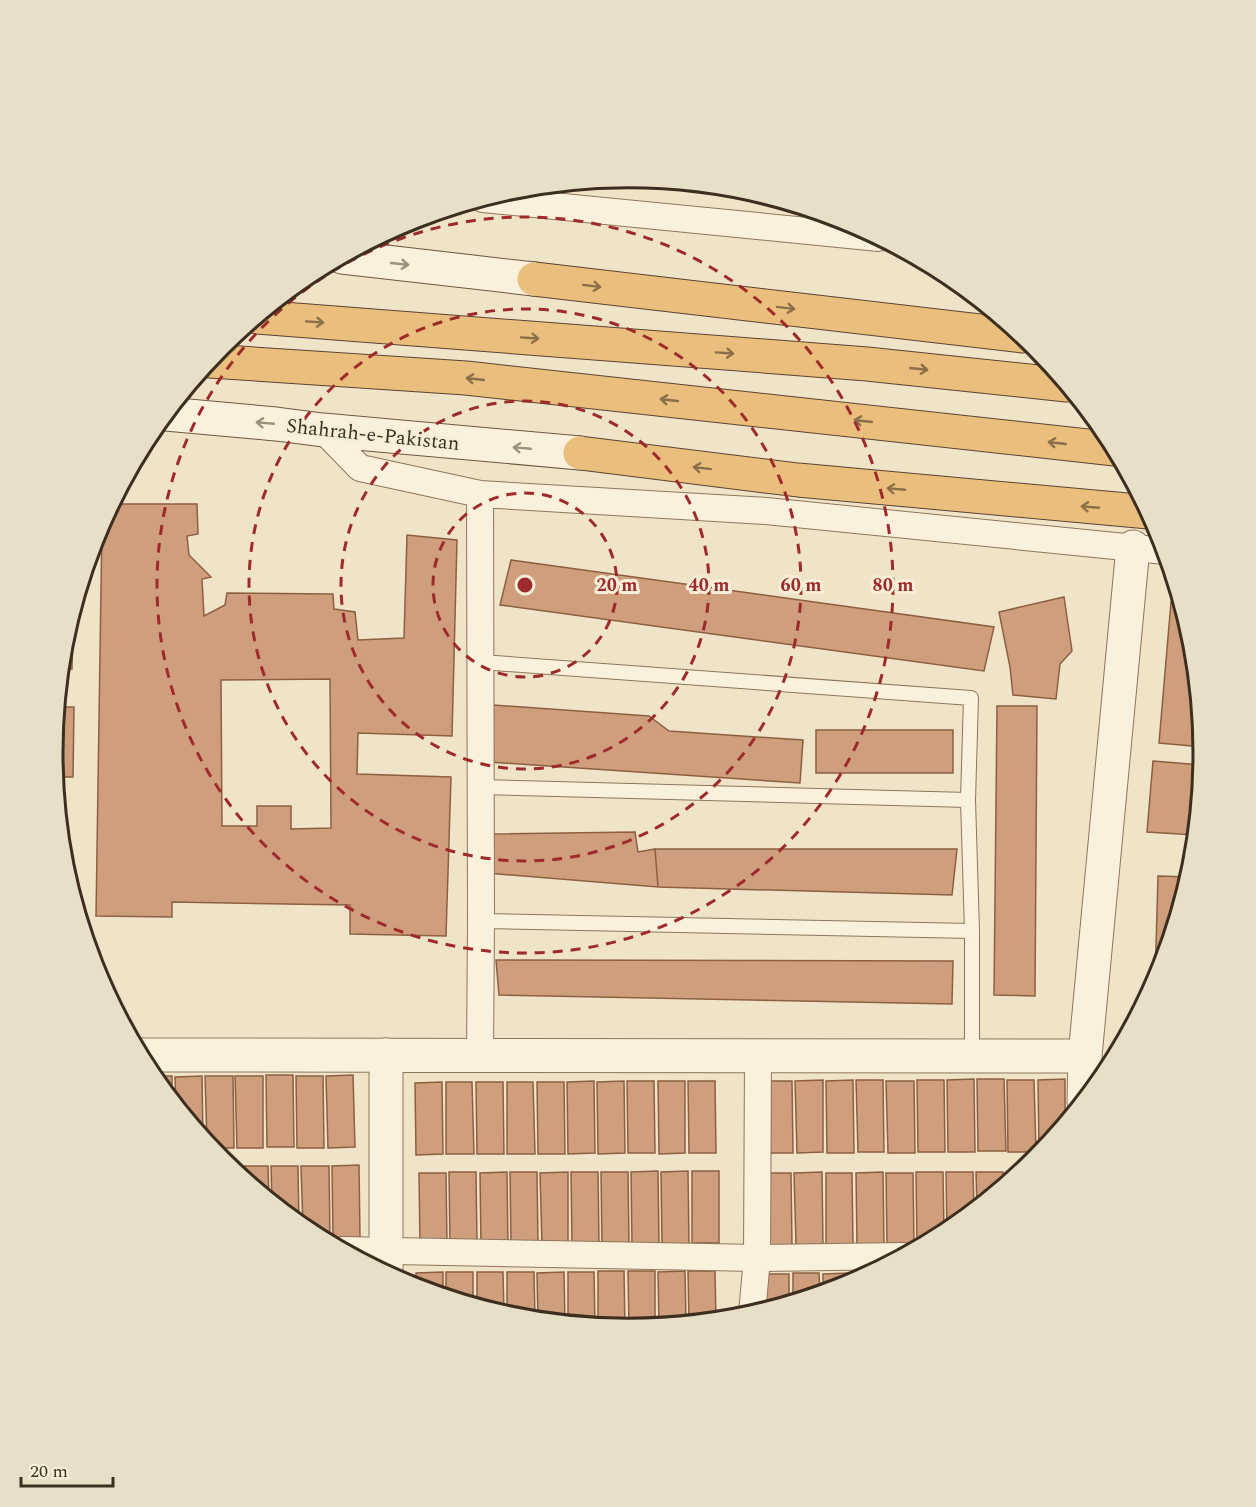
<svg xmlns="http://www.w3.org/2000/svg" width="1256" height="1507" font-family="Spectral,serif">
  <rect width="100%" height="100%" fill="#f0e4c8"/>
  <!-- building -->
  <path fill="#cf9f7d" stroke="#8d5f41" stroke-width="1.5" fill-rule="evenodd" d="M112 504H197L198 534 187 536 189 555 211 577 202 579 204 616 225 605 227 593 333 594 334 609 355 612 358 640 404 638 407 535 457 540 452 736 358 733 357 774 451 777 446 936 350 934V905L172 902V917L96 916 102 523ZM330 679 331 828 291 829V806H257V826H222L221 680Z
    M511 560 994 627 984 671 500 605Z
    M1064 597 1072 651 1060 664 1056 699 1013 695 1010 667 999 612Z
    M1171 602 1181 603 1193 642 1203 747 1159 743Z
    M69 624 73 625 72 669H61L64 641Z
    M493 705 649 716 669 731 803 740 800 783 489 762Z
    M997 706H1037L1035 996 994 995Z
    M57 707H74L73 777H55L53 753Z
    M816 730H953V773H816Z
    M1153 761 1202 765 1195 835 1147 832Z
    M635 832 638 852 655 849 658 887 487 873 486 834Z
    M655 849H957L952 895 658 887Z
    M1158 876 1189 877 1160 974 1155 982Z
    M496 960 953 961 952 1004 499 995Z
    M266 1075H293L294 1147H267Z
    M353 1075 355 1147 328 1148 326 1076Z
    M152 1076H172V1101Z
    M202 1076 203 1139 176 1105 175 1077Z
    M205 1076H233L234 1148H211L207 1143Z
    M235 1076H263V1148H237Z
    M296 1076H323L324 1148H297Z
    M974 1079 975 1152H948L947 1080Z
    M977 1079H1004L1006 1151H978Z
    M1065 1079V1123L1042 1152H1039L1038 1080Z
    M823 1080V1152L797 1153 795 1081Z
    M853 1080 854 1153H827L826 1081Z
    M856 1080H883L884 1152H858Z
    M917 1080H944L945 1152H918Z
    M1007 1080H1034L1036 1152H1008Z
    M594 1081 595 1153 568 1154 567 1082Z
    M624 1081 625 1153 598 1154 597 1082Z
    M627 1081H654L655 1153H628Z
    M658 1081H685V1153L659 1154Z
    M688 1081H715L716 1153H689Z
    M765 1081H792L793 1153H766Z
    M886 1081H914L915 1153H888Z
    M442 1082 443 1154 416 1155 415 1083Z
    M446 1082H472L474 1154H446Z
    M476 1082H503L504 1154H477Z
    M507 1082H533L535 1154H507Z
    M537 1082H564L565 1154H538Z
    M359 1165 360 1237 333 1238 332 1166Z
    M228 1166H238V1175Z
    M241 1166H268L269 1200 241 1177Z
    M271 1166H298L299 1225 272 1202Z
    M301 1166H329L330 1238H320L303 1227Z
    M658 1171 659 1243 632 1244 631 1172Z
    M688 1171 689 1244H662L661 1172Z
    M692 1171H719V1243H692Z
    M449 1172H476L477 1244 450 1245Z
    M507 1172 508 1245H481L480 1173Z
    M510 1172H537L538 1244H511Z
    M568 1172V1244L542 1245 540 1173Z
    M571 1172H598L599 1244H572Z
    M601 1172H628L629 1244H602Z
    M822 1172 823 1245H796L794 1173Z
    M883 1172 884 1244 857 1245 856 1173Z
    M916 1172H943L944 1234 925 1244H917Z
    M946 1172H973L974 1211 947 1232Z
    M976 1172H1003L1004 1186 977 1208Z
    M1007 1172H1021L1007 1184Z
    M419 1173H446L447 1245H420Z
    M764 1173H791L792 1245 765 1246Z
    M826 1173H852L853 1245H826Z
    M886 1173H913L914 1245H887Z
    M598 1271H624L625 1329 598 1326Z
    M628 1271H655V1326L629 1329Z
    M685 1271 686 1323 659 1326 658 1272Z
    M688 1271H715L716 1320 689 1323Z
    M443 1272V1296L416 1288V1273Z
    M446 1272H473V1305L446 1297Z
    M477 1272H503L504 1314 477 1306Z
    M507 1272H534L535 1320 515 1318 507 1315Z
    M564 1272 565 1323 538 1320 537 1273Z
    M568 1272H594L595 1326 568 1323Z
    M793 1273H819L820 1294 793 1302Z
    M850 1273V1284L823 1293V1274Z
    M854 1273H872L854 1282Z
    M762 1274H789V1303L763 1311Z"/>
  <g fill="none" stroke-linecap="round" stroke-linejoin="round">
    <!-- service casing -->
    <g stroke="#8d765c" stroke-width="16">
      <path id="service" d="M481 662 971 698 968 800 972 931V1057
        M480 787 968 800
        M481 921 972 931"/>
    </g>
    <!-- minor casing -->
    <g stroke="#8d765c" stroke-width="28">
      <path id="minor" d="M483 199 879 238
        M323 430 360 468 480 494 766 511 1165 551
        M480 494 481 921 480 1056
        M342 1250 757 1258 903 1256
        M752 1314 757 1258 758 1056"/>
    </g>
    <!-- tertiary casing -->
    <g stroke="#8d765c" stroke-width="35">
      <path id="tertiary" d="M140 1055 1085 1056
        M1084 1101 1085 1056 1133 547
        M386 1273V1055"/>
    </g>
    <!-- secondary casing -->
    <g stroke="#6f573f" stroke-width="35">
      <path id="secondary" d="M342 257 534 279
        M166 414 276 424 323 430 580 453"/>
    </g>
    <!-- trunk casing -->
    <g stroke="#5b4430" stroke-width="35">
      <path id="trunk" d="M534 279 1023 336
        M257 317 867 364 1067 385
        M210 361 466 378 1115 449
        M580 453 798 480 1149 512"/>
    </g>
    <!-- service -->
    <use href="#service" stroke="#faf1dc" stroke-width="14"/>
    <!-- minor -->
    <use href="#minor" stroke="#faf1dc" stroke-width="26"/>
    <!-- tertiary -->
    <use href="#tertiary" stroke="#faf1dc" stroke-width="33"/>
    <!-- secondary -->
    <use href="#secondary" stroke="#faf1dc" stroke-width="33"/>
    <!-- trunk -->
    <use href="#trunk" stroke="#eabe7c" stroke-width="33"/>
  </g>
  <!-- one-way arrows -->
  <defs><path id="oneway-shaft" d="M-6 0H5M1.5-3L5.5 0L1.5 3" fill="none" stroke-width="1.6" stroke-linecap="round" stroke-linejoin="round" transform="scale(1.5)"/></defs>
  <g stroke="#9c907e">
    <use href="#oneway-shaft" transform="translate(400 264) rotate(6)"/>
    <use href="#oneway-shaft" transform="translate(265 423) rotate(-175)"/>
    <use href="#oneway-shaft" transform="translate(522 448) rotate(-175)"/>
  </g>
  <g stroke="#8b6f49">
    <use href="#oneway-shaft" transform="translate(592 286) rotate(7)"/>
    <use href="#oneway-shaft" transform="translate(786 308) rotate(7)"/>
    <use href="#oneway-shaft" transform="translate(315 322) rotate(4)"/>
    <use href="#oneway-shaft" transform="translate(530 338) rotate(4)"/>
    <use href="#oneway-shaft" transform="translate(725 353) rotate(4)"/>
    <use href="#oneway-shaft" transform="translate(919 369) rotate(6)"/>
    <use href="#oneway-shaft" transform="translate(475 379) rotate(-174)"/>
    <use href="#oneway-shaft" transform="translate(669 400) rotate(-174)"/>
    <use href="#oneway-shaft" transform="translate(863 421) rotate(-174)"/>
    <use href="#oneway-shaft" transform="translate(1057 443) rotate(-174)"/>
    <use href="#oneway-shaft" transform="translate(702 468) rotate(-173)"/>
    <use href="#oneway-shaft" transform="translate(896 489) rotate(-175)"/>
    <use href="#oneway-shaft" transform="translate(1090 507) rotate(-175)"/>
  </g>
  <!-- distance rings -->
  <g fill="none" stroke="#9e2a2b" stroke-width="3" stroke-dasharray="10 8">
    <circle cx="525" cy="585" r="92"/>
    <circle cx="525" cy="585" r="184"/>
    <circle cx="525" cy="585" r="276"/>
    <circle cx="525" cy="585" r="368"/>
  </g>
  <g text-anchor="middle" stroke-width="6" stroke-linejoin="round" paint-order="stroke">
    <!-- street labels -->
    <g font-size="20" fill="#3d2e20" stroke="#f7eed8">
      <text transform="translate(373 434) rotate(6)" y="7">Shahrah-e-Pakistan</text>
    </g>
  </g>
  <!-- crop -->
  <path d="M0 0H1256V1507H0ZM63 753a565 565 0 1 1 1130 0a565 565 0 1 1-1130 0Z" fill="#e8dfc9" fill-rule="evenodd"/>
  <path fill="none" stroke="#3d2e20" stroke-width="3" d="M63 753a565 565 0 1 1 1130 0a565 565 0 1 1-1130 0Z"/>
  <circle cx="525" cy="585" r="9" fill="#9e2a2b" stroke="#f7eed8" stroke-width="3"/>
  <g font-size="18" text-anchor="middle" font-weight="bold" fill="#9e2a2b" stroke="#f7eed8" stroke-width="6" stroke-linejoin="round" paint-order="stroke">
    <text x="617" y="591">20 m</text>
    <text x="709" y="591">40 m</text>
    <text x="801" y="591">60 m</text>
    <text x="893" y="591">80 m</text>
  </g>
  <!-- scale -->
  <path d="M21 1477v9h92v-9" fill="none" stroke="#3d2e20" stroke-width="3"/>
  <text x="30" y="1477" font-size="18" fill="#3d2e20" stroke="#f7eed8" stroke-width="4.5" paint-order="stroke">20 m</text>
</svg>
